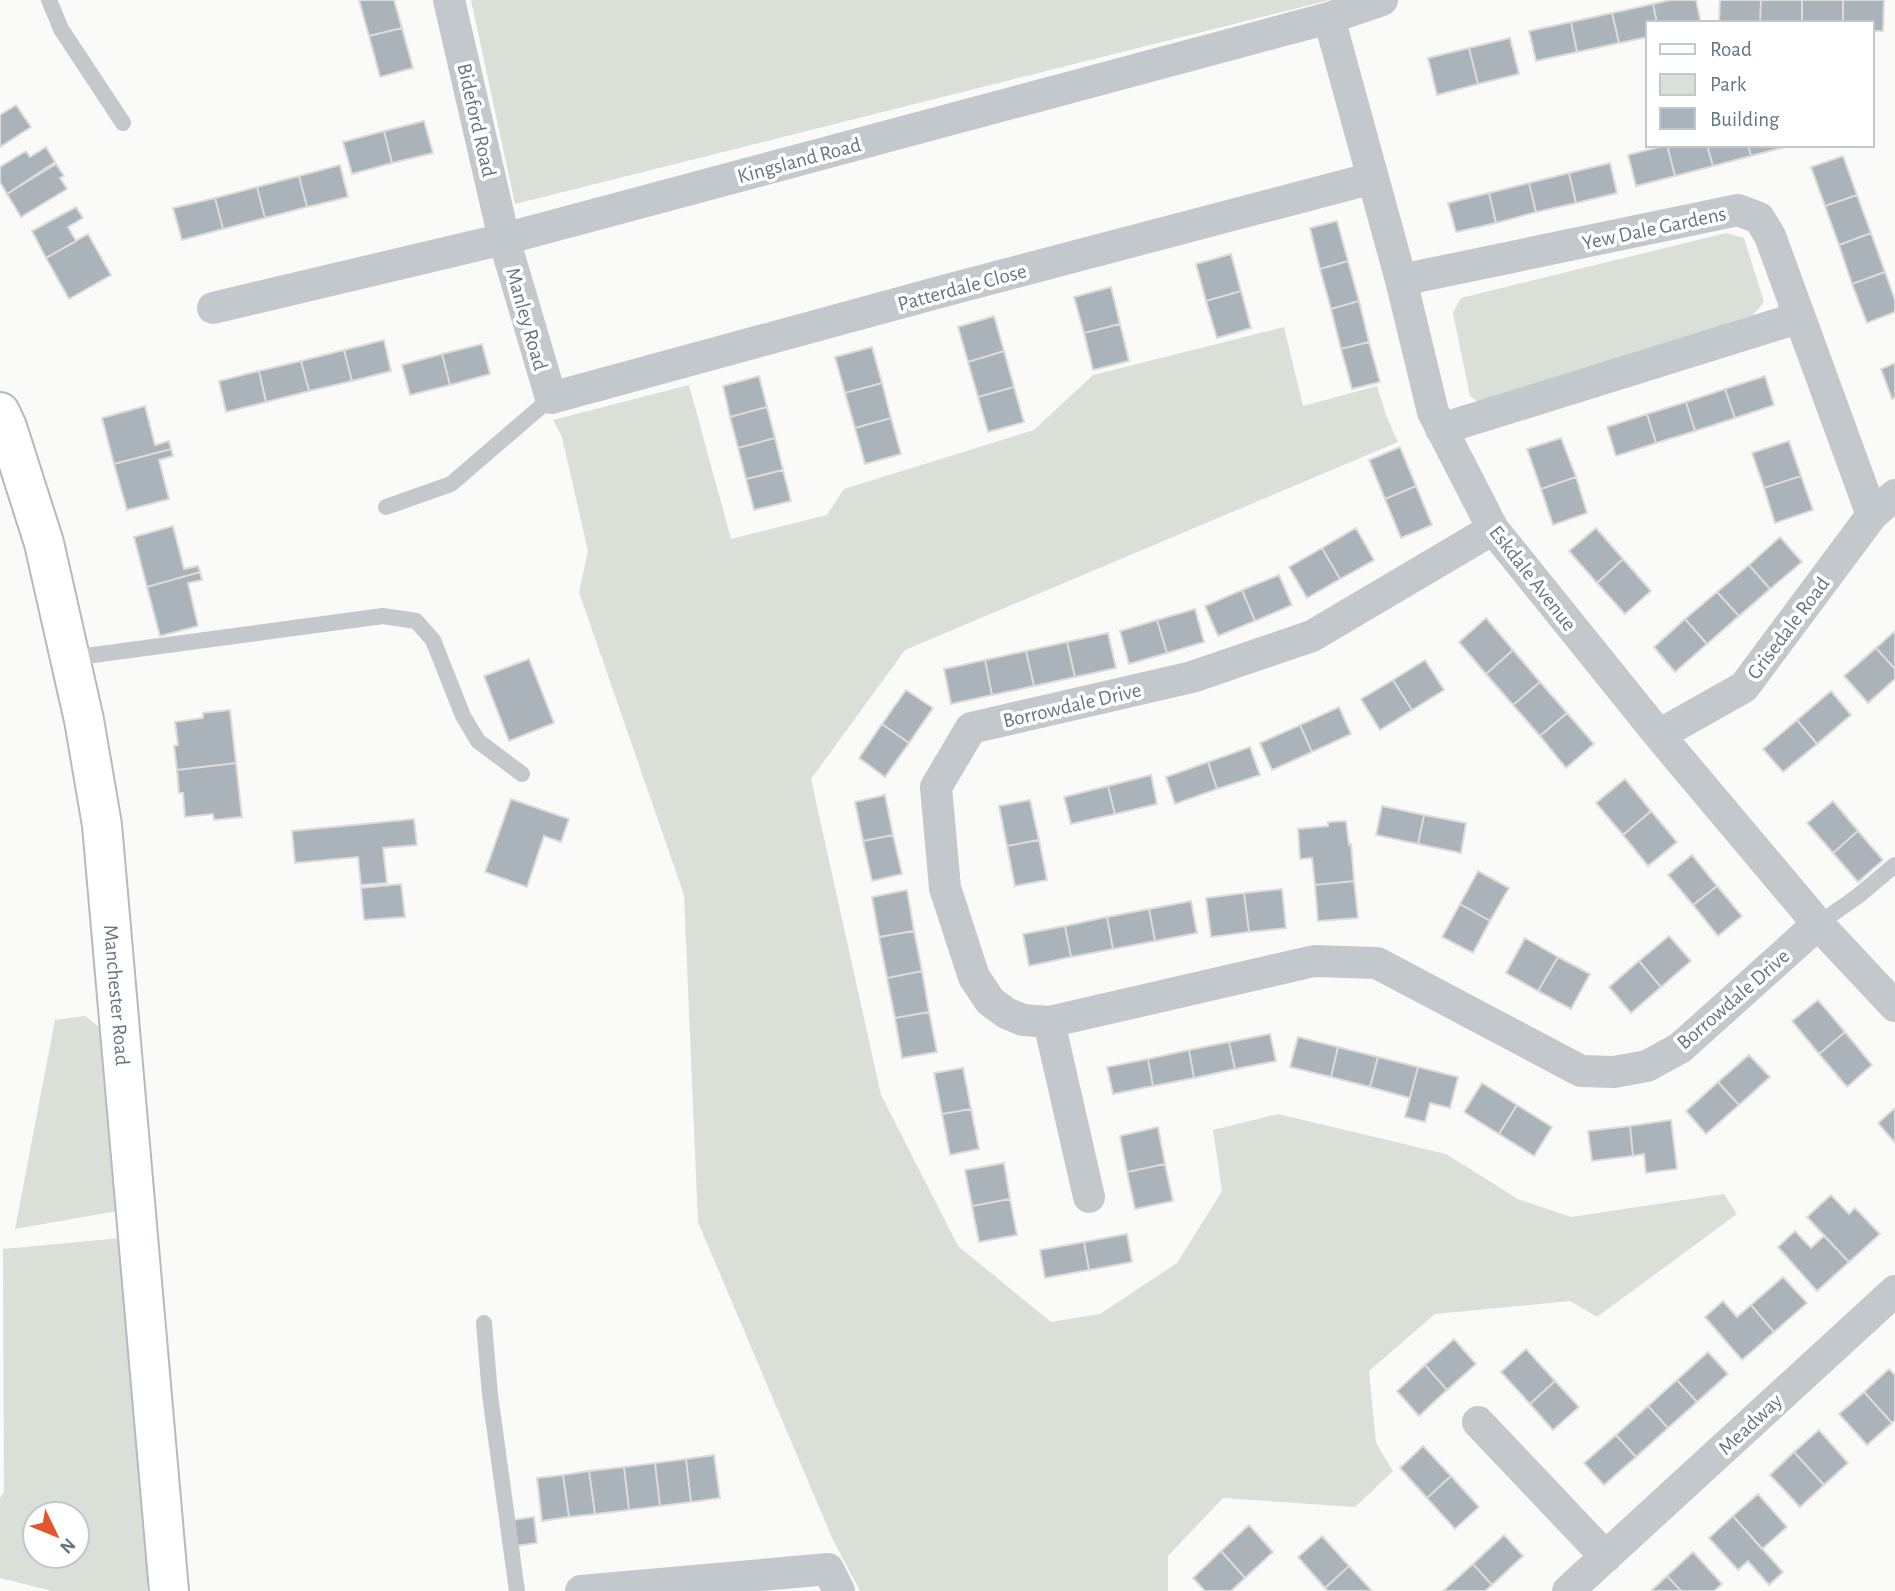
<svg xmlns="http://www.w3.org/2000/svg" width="1895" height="1591" font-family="'Alegreya Sans',sans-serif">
  <rect width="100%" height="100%" fill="#fafaf8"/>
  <!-- green -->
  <path fill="#dadfd7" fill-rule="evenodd" d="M471 0H1330L515 204Z
    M1726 233 1744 238 1764 302 1753 315 1480 403 1470 396 1453 313 1461 298Z
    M1284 327 1303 406 1377 386 1386 415 1398 442 905 650 811 779 881 1095 958 1246 1051 1322 1100 1314 1177 1263 1222 1191 1213 1130 1278 1114 1446 1154 1518 1199 1571 1217 1724 1194 1737 1214 1597 1317 1570 1301 1435 1314 1369 1371 1376 1443 1393 1471 1355 1507 1223 1498 1168 1556V1591H860L833 1540 698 1222 684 895 579 592 588 551 562 437 553 420 689 385 731 539 827 515 844 489 1034 430 1093 375Z
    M85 1016 99 1027 117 1211 15 1229 55 1020Z
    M121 1238 149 1571 147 1591H52L0 1578V1498L4 1492 3 1249ZM35 1514H77V1556H35Z"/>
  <!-- building -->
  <path fill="#aab3b9" stroke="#dcdcda" stroke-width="2" d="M359 0H394L402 28 369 36Z
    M1670 0H1696L1701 23H1657L1653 4Z
    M1720 0H1761L1760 23H1719Z
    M1761 0H1802V23H1760Z
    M1802 0H1843V23H1802Z
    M1843 0H1884L1883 31H1872V23H1843Z
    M1653 4 1657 23H1648V37L1619 43 1612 13Z
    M1612 13 1619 43 1577 52 1571 22Z
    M1571 22 1577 52 1536 61 1529 31Z
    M402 28 413 68 380 77 369 36Z
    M1510 38 1519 74 1478 84 1469 48Z
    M1469 48 1478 84 1437 95 1428 58Z
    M16 105 31 127 0 147V115Z
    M424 121 433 153 392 163 384 131Z
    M384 131 392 163 352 174 343 142Z
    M1667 145H1707L1713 166 1675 176Z
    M1667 145 1675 176 1636 186 1628 155Z
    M1707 145H1748L1751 156 1713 166Z
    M1748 145H1789V146L1751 156Z
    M46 147 55 162 7 194 0 182V167L26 151 30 157Z
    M1843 156 1857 195 1825 206 1811 167Z
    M1610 163 1617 193 1576 203 1569 173Z
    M56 164 64 176 60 178 67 189 21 217 7 194Z
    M340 165 348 197 307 207 299 176Z
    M1569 173 1576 203 1536 212 1529 183Z
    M299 176 307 207 265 218 257 187Z
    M1529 183 1536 212 1496 223 1489 193Z
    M257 187 265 218 223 229 215 198Z
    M1489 193 1496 223 1456 232 1448 203Z
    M1857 195 1871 233 1839 245 1825 206Z
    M215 198 223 229 182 240 173 208Z
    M76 207 83 218 68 227 76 241 46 258 32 231Z
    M1337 221 1348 261 1320 269 1310 228Z
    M1871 233 1885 272 1852 284 1839 245Z
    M88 234 111 275 69 299 46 258Z
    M1231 254 1241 291 1206 301 1196 264Z
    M1348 261 1359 301 1331 309 1320 269Z
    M1885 272 1895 300V312L1867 323 1852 284Z
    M1111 287 1120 324 1084 333 1074 297Z
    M1241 291 1251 328 1217 338 1206 301Z
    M1359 301 1369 342 1341 349 1331 309Z
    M994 316 1004 351 968 362 958 327Z
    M1120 324 1129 361 1093 370 1084 333Z
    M384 340 391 371 352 381 344 350Z
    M1369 342 1380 382 1352 389 1341 349Z
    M482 344 490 374 450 385 442 354Z
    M872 347 882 383 845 393 835 357Z
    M344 350 352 381 309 391 301 361Z
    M1004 351 1014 387 978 397 968 362Z
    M442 354 450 385 410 395 402 365Z
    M301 361 309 391 266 402 259 371Z
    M1895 363V398L1892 399 1881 369Z
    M259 371 266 402 226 412 219 381Z
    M759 376 767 407 730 417 723 386Z
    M1765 376 1774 405 1735 418 1725 389Z
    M882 383 891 418 855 428 845 393Z
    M1014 387 1024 422 988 432 978 397Z
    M1725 389 1735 418 1695 431 1686 402Z
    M1686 402 1695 431 1656 443 1647 414Z
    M145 406 155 445 169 441 171 449 114 464 102 418Z
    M767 407 775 438 738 448 730 417Z
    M1647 414 1656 443 1616 456 1607 427Z
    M891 418 901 454 865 464 855 428Z
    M775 438 783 470 746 479 738 448Z
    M1561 438 1576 477 1541 489 1527 449Z
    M1789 441 1801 476 1764 488 1752 453Z
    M1400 447 1416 486 1385 499 1369 460Z
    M171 449 173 456 159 460 169 499 127 510 114 464Z
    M783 470 791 501 754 510 746 479Z
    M1801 476 1813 510 1775 523 1764 488Z
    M1576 477 1587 513 1553 525 1541 489Z
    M1416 486 1432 525 1401 538 1385 499Z
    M173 526 184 569 198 566 200 572 147 587 134 537Z
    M1356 528 1374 560 1340 579 1322 548Z
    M1596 528 1623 559 1597 583 1569 551Z
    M1780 537 1802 562 1770 589 1749 565Z
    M1322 548 1340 579 1307 598 1289 567Z
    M1623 559 1651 591 1625 614 1597 583Z
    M1749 565 1770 589 1739 616 1717 592Z
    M200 572 202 580 188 583 198 626 160 636 147 587Z
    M1279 575 1292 605 1255 621 1242 590Z
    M1242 590 1255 621 1218 636 1205 606Z
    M1717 592 1739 616 1707 644 1685 619Z
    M1195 609 1204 642 1167 653 1157 620Z
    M1486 618 1513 650 1486 674 1459 642Z
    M1685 619 1707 644 1675 672 1654 647Z
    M1157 620 1167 653 1129 664 1120 631Z
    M1895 631V669L1876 648Z
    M1108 633 1116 668 1075 677 1067 642Z
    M1067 642 1075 677 1034 686 1026 651Z
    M1876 648 1895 669V679L1868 703 1844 676Z
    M1513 650 1540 682 1513 705 1486 674Z
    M1026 651 1034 686 992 695 985 660Z
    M529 659 554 723 509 741 484 676Z
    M985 660 992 695 951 704 944 669Z
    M1425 660 1444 690 1412 710 1393 680Z
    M1393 680 1412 710 1380 730 1361 699Z
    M1540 682 1567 713 1540 736 1513 705Z
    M906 690 933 708 909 743 882 724Z
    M1831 691 1851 715 1817 744 1797 720Z
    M1339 707 1351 734 1312 752 1300 725Z
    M230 710 236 763 177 770 174 746 178 745 175 722 203 718V713Z
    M1567 713 1594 744 1566 768 1540 736Z
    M1797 720 1817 744 1783 772 1763 749Z
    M882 724 909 743 885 777 859 758Z
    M1300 725 1312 752 1272 770 1260 743Z
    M1250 747 1260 775 1217 789 1208 762Z
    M1208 762 1217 789 1175 804 1166 777Z
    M236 763 242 817 214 820 213 814 185 817 183 793H179L177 770Z
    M1151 775 1157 804 1115 814 1108 786Z
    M1625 779 1651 811 1623 835 1596 803Z
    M1108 786 1115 814 1071 824 1064 797Z
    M885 795 893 835 863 841 855 802Z
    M511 799 569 819 561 842 544 836 527 887 485 872Z
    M1030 800 1039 840 1007 846 999 806Z
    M1833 801 1858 831 1833 853 1807 823Z
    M1382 806 1424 815 1418 844 1376 835Z
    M1651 811 1677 842 1648 866 1623 835Z
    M1424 815 1466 823 1461 853 1418 844Z
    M414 819 417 845 383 848 387 883 361 885 358 857 295 863 292 831Z
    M1346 821 1349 845 1351 844 1354 881 1315 885 1312 858 1300 859 1298 829 1328 826V822Z
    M1858 831 1883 860 1858 882 1833 853Z
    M893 835 902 874 872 881 863 841Z
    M1039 840 1047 880 1015 886 1007 846Z
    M1692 855 1717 886 1693 905 1668 875Z
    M1478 871 1509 888 1490 921 1460 904Z
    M1354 881 1358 918 1318 921 1315 885Z
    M401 884 405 917 364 920 361 888Z
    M1717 886 1742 916 1718 936 1693 905Z
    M1282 889 1286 928 1249 932 1244 893Z
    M907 890 914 931 879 937 872 897Z
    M1244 893 1249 932 1211 937 1206 898Z
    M1191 901 1197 933 1155 941 1149 909Z
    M1460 904 1490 921 1473 953 1442 937Z
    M1149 909 1155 941 1113 949 1107 917Z
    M1107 917 1113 949 1071 957 1065 926Z
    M1065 926 1071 957 1029 966 1023 934Z
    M914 931 922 971 887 978 879 937Z
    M1669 936 1691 961 1661 987 1639 961Z
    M1525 938 1558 957 1538 991 1506 973Z
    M1558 957 1590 974 1571 1009 1538 991Z
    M1639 961 1661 987 1631 1013 1609 987Z
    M922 971 929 1012 895 1018 887 978Z
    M1818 1000 1845 1032 1819 1054 1792 1021Z
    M929 1012 937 1052 902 1058 895 1018Z
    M1845 1032 1872 1065 1847 1087 1819 1054Z
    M1270 1034 1276 1061 1235 1069 1229 1042Z
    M1298 1037 1338 1047 1331 1077 1290 1067Z
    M1229 1042 1235 1069 1194 1078 1189 1050Z
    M1338 1047 1378 1057 1370 1087 1331 1077Z
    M1189 1050 1194 1078 1153 1086 1148 1059Z
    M1749 1055 1770 1077 1739 1105 1718 1082Z
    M1378 1057 1418 1067 1410 1098 1370 1087Z
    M1148 1059 1153 1086 1113 1094 1107 1067Z
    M1418 1067 1458 1077 1450 1108 1430 1103 1425 1122 1405 1117Z
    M963 1068 971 1109 942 1114 934 1073Z
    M1718 1082 1739 1105 1706 1134 1686 1111Z
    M1482 1083 1517 1105 1499 1134 1464 1112Z
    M1517 1105 1552 1127 1534 1156 1499 1134Z
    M1895 1108V1143L1878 1123Z
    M971 1109 979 1149 950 1155 942 1114Z
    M1671 1120 1677 1169 1646 1173 1644 1154 1633 1156 1630 1126Z
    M1630 1126 1633 1156 1592 1161 1588 1131Z
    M1158 1127 1165 1164 1127 1172 1120 1136Z
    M1004 1163 1010 1199 972 1206 965 1170Z
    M1165 1164 1173 1201 1135 1209 1127 1172Z
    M1831 1195 1849 1214 1855 1208 1880 1234 1849 1262 1807 1217Z
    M1010 1199 1017 1235 979 1242 972 1206Z
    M1795 1231 1811 1248 1824 1236 1849 1262 1817 1291 1778 1247Z
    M1127 1234 1132 1262 1089 1270 1084 1242Z
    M1084 1242 1089 1270 1045 1278 1040 1250Z
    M1783 1277 1807 1303 1774 1332 1751 1305Z
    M1723 1301 1737 1317 1751 1305 1774 1332 1742 1360 1705 1317Z
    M1454 1339 1476 1364 1447 1390 1425 1365Z
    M1526 1349 1555 1381 1530 1404 1501 1372Z
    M1708 1352 1728 1374 1697 1402 1677 1380Z
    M1425 1365 1447 1390 1419 1416 1397 1391Z
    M1889 1369 1895 1375V1420L1892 1423 1864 1392Z
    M1677 1380 1697 1402 1668 1428 1648 1406Z
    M1555 1381 1579 1407 1553 1430 1530 1404Z
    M1864 1392 1892 1423 1867 1445 1839 1414Z
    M1648 1406 1668 1428 1636 1457 1616 1435Z
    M1819 1430 1848 1463 1824 1485 1794 1452Z
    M1616 1435 1636 1457 1604 1485 1584 1463Z
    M1423 1446 1451 1476 1427 1498 1400 1468Z
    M1794 1452 1824 1485 1800 1507 1770 1475Z
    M714 1455 720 1498 691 1502 686 1459Z
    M686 1459 691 1502 660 1506 655 1463Z
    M655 1463 660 1506 629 1510 624 1467Z
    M624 1467 629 1510 595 1514 589 1471Z
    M589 1471 595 1514 569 1517 563 1475Z
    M563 1475 569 1517 542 1521 537 1478Z
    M1451 1476 1479 1507 1455 1529 1427 1498Z
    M1758 1494 1787 1527 1762 1549 1733 1516Z
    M1733 1516 1783 1572 1769 1585 1748 1561 1738 1570 1709 1538Z
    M534 1517 537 1543 515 1546 512 1520Z
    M1249 1525 1273 1552 1245 1578 1221 1551Z
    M1504 1535 1523 1556 1492 1585 1473 1564Z
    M1322 1536 1349 1566 1325 1588 1298 1557Z
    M1221 1551 1245 1578 1231 1591H1205L1193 1578Z
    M1693 1552 1722 1584 1714 1591H1681L1667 1576Z
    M1473 1564 1492 1585 1485 1591H1443Z
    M1349 1566 1372 1591H1328L1325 1588Z
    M1667 1576 1681 1591H1651Z"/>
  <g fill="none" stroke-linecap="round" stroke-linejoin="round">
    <!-- primary casing -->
    <g stroke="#b5babe" stroke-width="42">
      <g id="primary">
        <path id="s1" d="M0 412 7 427 44 543 84 720 102 825 169 1591"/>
      </g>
    </g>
    <!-- lane -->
    <path stroke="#c3c8cc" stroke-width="16" d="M49 0 61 29 123 123
      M386 507 451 484 551 398
      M71 658 383 616 416 621 433 640 463 716 478 741 522 774
      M1818 924 1858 896 1895 865
      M484 1323 490 1395 517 1591"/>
    <!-- street -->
    <path stroke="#c3c8cc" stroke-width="32" d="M449 0 504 239 551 398 951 289 1373 178
      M1329 18 1401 280 1433 412 1493 529 1659 735 1818 924 1895 1006
      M1401 280 1738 210 1759 218 1770 236 1872 515
      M213 308 504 239 1329 18 1382 0
      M1441 429 1785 322 1798 312
      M1493 529 1312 636 1192 677 971 728 936 787 945 888 974 977 990 1001 1006 1013 1023 1020 1049 1022 1314 961 1377 963 1581 1071 1614 1072 1647 1066 1680 1048 1818 924
      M1659 735 1744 687 1872 515 1895 495
      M1049 1022 1089 1197
      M1478 1422 1606 1557
      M581 1591 828 1569 839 1591
      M1568 1591 1895 1291"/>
    <!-- primary -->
    <use href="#primary" stroke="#fff" stroke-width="38"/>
  </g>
  <g text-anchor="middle" stroke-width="7" stroke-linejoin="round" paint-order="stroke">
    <!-- street labels -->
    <g font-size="21" fill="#657683" stroke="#fff">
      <text transform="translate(477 120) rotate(77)" y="7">Bideford Road</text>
      <text transform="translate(799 160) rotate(-15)" y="7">Kingsland Road</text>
      <text transform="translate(1654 228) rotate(-12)" y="7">Yew Dale Gardens</text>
      <text transform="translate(962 287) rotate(-15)" y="7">Patterdale Close</text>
      <text transform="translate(527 319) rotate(74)" y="7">Manley Road</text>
      <text transform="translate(1533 578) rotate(52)" y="7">Eskdale Avenue</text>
      <text transform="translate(1788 628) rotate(-53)" y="7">Grisedale Road</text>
      <text transform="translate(1072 705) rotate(-13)" y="7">Borrowdale Drive</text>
      <text dy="7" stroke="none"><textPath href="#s1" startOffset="597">Manchester Road</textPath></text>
      <text transform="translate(1733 999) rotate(-41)" y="7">Borrowdale Drive</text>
      <text transform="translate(1750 1424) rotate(-43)" y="7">Meadway</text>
    </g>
  </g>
  <!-- legend -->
  <rect x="1646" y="21" width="228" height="126" fill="#ffffff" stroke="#c1c8cd" stroke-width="2"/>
  <rect x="1660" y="44" width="35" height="10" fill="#ffffff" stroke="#c1c8cd" stroke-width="2"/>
  <text x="1710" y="56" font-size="21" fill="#657683">Road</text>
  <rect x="1660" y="74" width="35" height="21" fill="#dadfd7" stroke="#c1c8cd" stroke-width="2"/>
  <text x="1710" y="91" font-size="21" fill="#657683">Park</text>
  <rect x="1660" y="108" width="35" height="21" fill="#aab3b9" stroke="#c1c8cd" stroke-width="2"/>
  <text x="1710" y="126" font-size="21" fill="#657683">Building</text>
  <!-- north arrow -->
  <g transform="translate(56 1535) rotate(133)"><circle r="33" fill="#ffffff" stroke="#c1c8cd" stroke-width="2"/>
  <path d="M0-5L12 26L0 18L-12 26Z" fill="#e4572e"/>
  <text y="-10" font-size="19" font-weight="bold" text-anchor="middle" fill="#657683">N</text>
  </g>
</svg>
